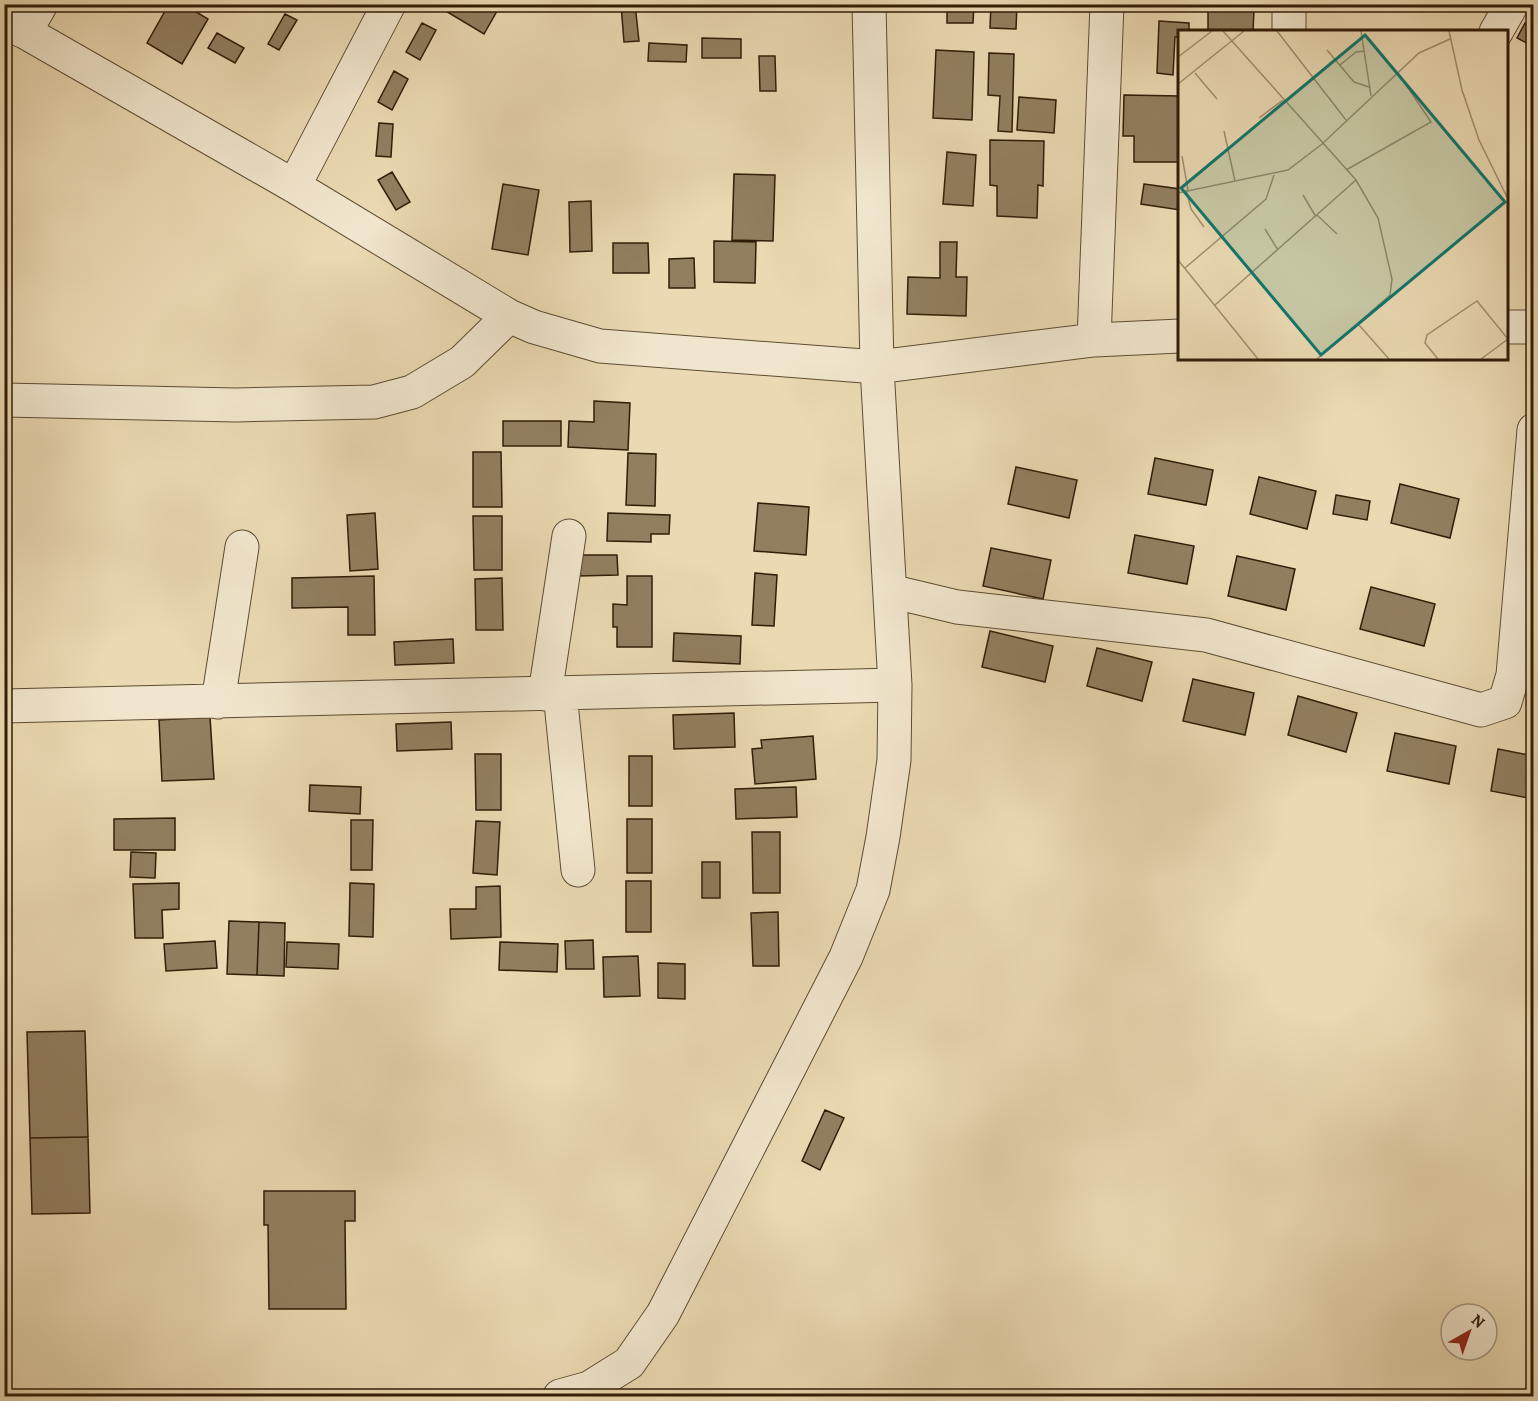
<svg xmlns="http://www.w3.org/2000/svg" width="1538" height="1401" font-family="Alegreya,serif">
  <rect width="100%" height="100%" fill="#ead9b2"/>
  <filter id="stains"><feTurbulence type="fractalNoise" baseFrequency=".00333" numOctaves="4"/><feColorMatrix values="0 0 0 0 .2 0 0 0 0 .09 0 0 0 0 .02 0 0 0 .5 -.17"/></filter>
  <radialGradient id="worn" r=".72"><stop offset=".6" stop-color="#630" stop-opacity="0"/><stop offset="1" stop-color="#630" stop-opacity=".3"/></radialGradient>
  <!-- building -->
  <path fill="#917f60" stroke="#301d07" stroke-width="1.5" d="M169 4H183L208 19 182 64 147 43Z
    M434 4H448L444 10Z
    M448 4H501L484 34 444 10Z
    M635 4 639 41 624 42 621 5Z
    M947 4H974L973 23H947Z
    M991 4H1017L1016 29 990 28Z
    M1208 9H1254L1253 32H1208Z
    M285 14 297 20 279 50 268 44Z
    M1159 21 1189 23V32H1180V37H1175L1173 75 1157 73Z
    M422 23 436 30 420 60 406 52Z
    M1525 23 1534 28V47L1517 38Z
    M217 33 244 48 235 63 208 48Z
    M702 38 741 39V58H702Z
    M649 43 687 45 686 62 648 61Z
    M936 50 974 52 972 120 933 118Z
    M989 53 1014 54 1012 132 998 131 1000 96 988 95Z
    M759 56H775L776 91H760Z
    M394 71 408 79 392 110 378 102Z
    M1124 95 1180 96V162H1134V136H1123Z
    M1019 97 1056 100 1054 133 1017 130Z
    M379 123 393 124 391 157 376 156Z
    M990 140 1044 141 1043 186 1038 185 1037 218 997 216V186L990 185Z
    M947 152 976 155 973 206 943 204Z
    M392 172 410 202 396 210 378 180Z
    M734 174 775 175 773 241 732 240Z
    M503 184 539 190 528 255 492 249Z
    M1144 184 1180 189V210L1141 204Z
    M591 201 592 251 570 252 569 202Z
    M714 241 756 242 755 283 714 282Z
    M940 242H957L956 277H967L966 316 907 314 908 277 940 278Z
    M613 243H648L649 273H613Z
    M694 258 695 288H669V259Z
    M594 401 630 403 628 450 568 447 569 421 594 422Z
    M503 421H561V446H503Z
    M473 452H501L502 507H473Z
    M628 453 656 454 655 506 626 505Z
    M1155 458 1213 470 1206 505 1148 494Z
    M1016 467 1077 480 1069 518 1008 504Z
    M1259 477 1316 491 1307 529 1250 514Z
    M1400 484 1459 499 1450 538 1391 523Z
    M1336 495 1370 501 1367 520 1333 514Z
    M758 503 809 507 806 555 754 551Z
    M375 513 378 569 350 571 347 515Z
    M608 513 670 515 669 534H651V542L607 541Z
    M473 516H502V570H474Z
    M1135 535 1194 546 1187 584 1128 573Z
    M991 548 1051 560 1043 599 983 586Z
    M577 555H617L618 575 578 576Z
    M1237 556 1295 569 1286 610 1228 596Z
    M755 573 777 575 774 626 752 625Z
    M374 576 375 635H348V607L292 608V578Z
    M627 576H652V647H617V627H613V604L627 605Z
    M502 578 503 630H476L475 579Z
    M1371 587 1435 604 1424 646 1360 629Z
    M1534 628V671L1522 668Z
    M990 631 1053 646 1045 682 982 667Z
    M674 633 741 636 740 664 673 661Z
    M453 639 454 663 395 665 394 642Z
    M1097 648 1152 662 1142 701 1087 686Z
    M1193 679 1254 693 1245 735 1183 721Z
    M1298 696 1357 713 1346 752 1288 735Z
    M734 713 735 747 674 749 673 715Z
    M210 717 214 779 162 781 159 720Z
    M451 722 452 749 397 751 396 724Z
    M1395 733 1456 746 1449 784 1387 771Z
    M813 736 816 779 755 784 752 749 762 748 761 740Z
    M1498 749 1534 756V799L1491 791Z
    M475 754H501V810H476Z
    M629 756H652V806H629Z
    M310 785 361 787 360 814 309 811Z
    M796 787 797 817 736 819 735 789Z
    M175 818V850H114V819Z
    M627 819H652V873H627Z
    M351 820H373L372 870H351Z
    M476 821 500 822 497 875 473 873Z
    M752 832H780V893H753Z
    M131 852 156 853 155 878 130 877Z
    M702 862H720V898H702Z
    M626 881H651V932H626Z
    M179 883V909L162 910 163 938H135L133 884Z
    M350 883 374 884 373 937 349 936Z
    M500 886 501 937 451 939 450 909H476V887Z
    M778 912 779 966H753L751 913Z
    M229 921 259 922 257 975 227 974Z
    M259 922 285 923 284 976 257 975Z
    M593 940 594 969H566L565 941Z
    M215 941 217 968 166 971 164 944Z
    M287 942 339 944 338 969 286 967Z
    M500 942 558 944 557 972 499 970Z
    M638 956 640 996 604 997 603 957Z
    M658 963 685 964V999L658 998Z
    M85 1031 88 1137 30 1138 27 1032Z
    M825 1110 844 1118 820 1170 802 1161Z
    M88 1137 90 1213 32 1214 30 1138Z
    M264 1191H355V1221H345L346 1309H269L268 1225H264Z"/>
  <g fill="none" stroke-linecap="round" stroke-linejoin="round">
    <!-- minor casing -->
    <g stroke="#5e4c32" stroke-width="35">
      <path id="minor" d="M4 23 25 32 294 186 509 316 534 327 600 346 877 367 1094 340 1180 336
        M25 32 41 4
        M1289 32V4
        M1496 32 1512 4
        M294 186 389 4
        M1506 327H1534
        M1094 340 1107 4
        M4 400 236 405 374 402 412 392 462 362 509 316
        M890 591 957 607 1206 635 1481 710 1505 702 1513 675 1534 430
        M560 693 578 870
        M545 694 569 536
        M218 702 242 547
        M4 706 895 685
        M560 1396 589 1388 629 1363 663 1314 846 957 873 890 883 837 894 760 895 685 877 367 869 4"/>
    </g>
    <!-- minor -->
    <use href="#minor" stroke="#f1e6cd" stroke-width="33"/>
  </g>
  <!-- overview -->
  <g transform="translate(1178 30)">
    <rect width="330" height="330" fill="#ead9b2"/>
    <path fill="none" stroke="#a08e6e" stroke-width="1.5" d="M45 1 178 150 200 188 214 249 212 265 139 329M99 1 168 90M183 1 193 66M271 1 284 60 301 110 330 169M149 20 176 52 191 57M0 27 34 1M162 35 178 22 186 21M17 43 39 69M0 54 66 1M81 88 105 70M46 101 57 151M4 126 10 160M168 140 253 92 220 43M8 160 13 179 26 197M0 163 110 140 144 114 241 23 272 9M125 165 138 187M139 185 159 204M87 199 100 220M0 230 80 329M7 238 88 169 96 145M37 275 178 150M181 295 211 329M260 329 247 313 249 305 299 271 330 309M303 329 330 309"/>
    <path fill="#0f766e" fill-opacity="0.15" stroke="#0f766e" stroke-width="3" d="M187 5 327 172 143 325 3 158Z"/>
    <rect width="330" height="330" fill="none" stroke="#301d07" stroke-width="3"/>
  </g>
  <!-- margin -->
  <rect width="1538" height="1401" fill="none" stroke="#ead9b2" stroke-width="24"/>
  <rect x="6" y="6" width="1526" height="1389" fill="none" stroke="#301d07" stroke-width="3"/>
  <rect x="12" y="12" width="1514" height="1377" fill="none" stroke="#301d07" stroke-width="1.5"/>
  <!-- north arrow -->
  <g transform="translate(1469 1332) rotate(40)"><circle r="28" fill="#f1e6cd" stroke="#a4967e" stroke-width="1.5"/>
  <path d="M0-4.5L10 22L0 15L-10 22Z" fill="#8f2418"/>
  <text y="-9" font-size="16" font-weight="bold" text-anchor="middle" fill="#301d07">N</text>
  </g>
  <rect width="100%" height="100%" filter="url(#stains)"/>
  <rect width="100%" height="100%" fill="url(#worn)"/>
</svg>
